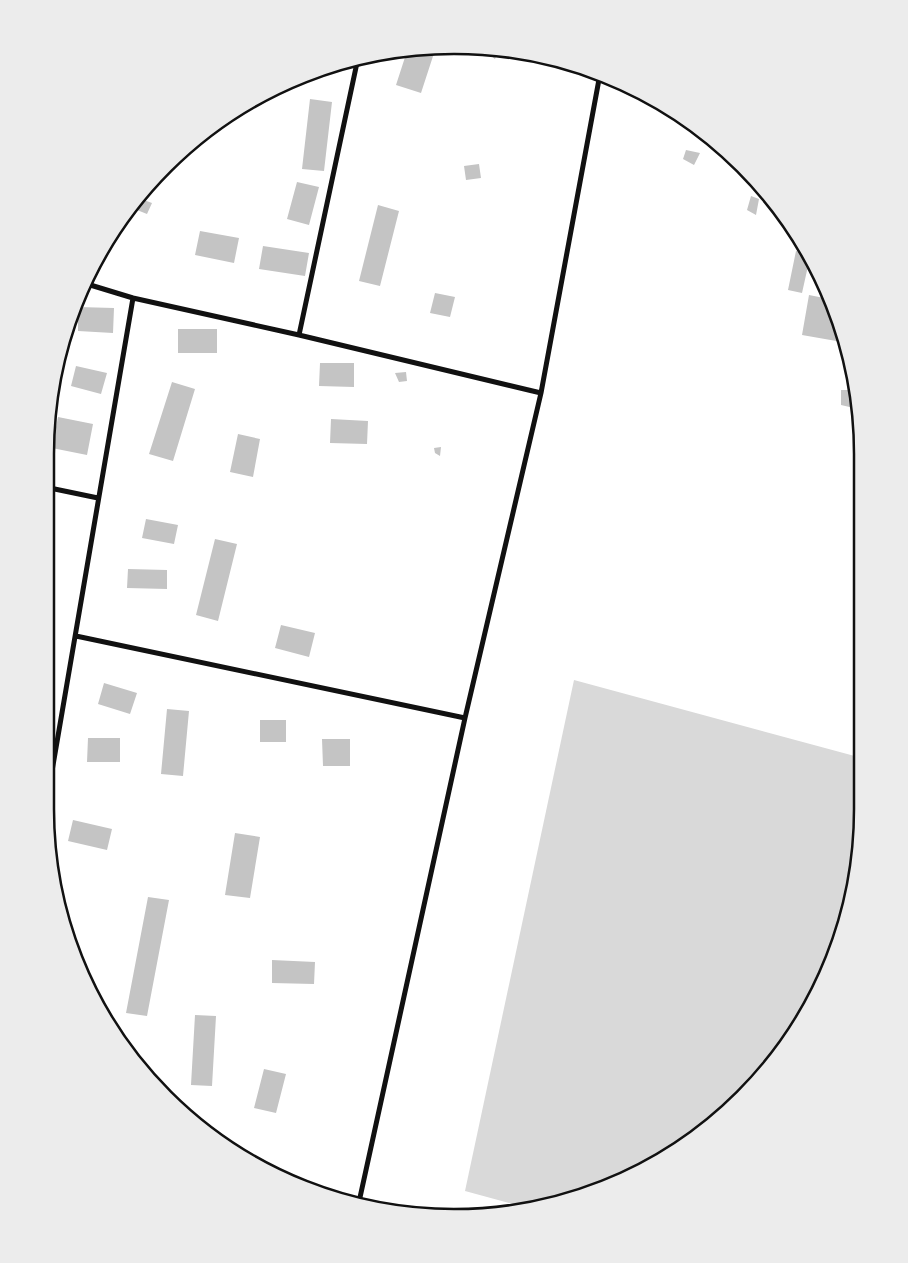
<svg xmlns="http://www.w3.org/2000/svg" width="908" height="1263" font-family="Raleway,sans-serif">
  <rect width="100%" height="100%" fill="#fff"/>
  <!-- water -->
  <path fill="#d9d9d9" d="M574 680 862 758V835L849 915 821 990 778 1058 723 1117 635 1176 528 1208 465 1191Z"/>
  <!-- building -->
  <path fill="#c4c4c4" d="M484 46 499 49 495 59 482 49Z
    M436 47 421 93 396 85 408 48Z
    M348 61 347 67 335 64Z
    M310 99 332 102 324 171 302 169Z
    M686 150 700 153 694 165 683 159Z
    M479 164 481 178 466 180 464 166Z
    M297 182 319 187 309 225 287 219Z
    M751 196 759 199 756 215 747 210Z
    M141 199 152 203 147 214 137 210Z
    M378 205 399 211 380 286 359 281Z
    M200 231 239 238 234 263 195 255Z
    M263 246 309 253 305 276 259 269Z
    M796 251 808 254 810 257 802 293 788 290Z
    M435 293 455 297 450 317 430 313Z
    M809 295 829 299 842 342 802 335Z
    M78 307 114 308 113 333 78 331Z
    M178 329H217V353H178Z
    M320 363H354V387L319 386Z
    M76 366 107 373 101 394 71 386Z
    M406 372 407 381 399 382 395 373Z
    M172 382 195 389 173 461 149 454Z
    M841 390H856L859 399 858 409 841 405Z
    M58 417 93 424 87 455 52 448Z
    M331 419 368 421 367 444 330 443Z
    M238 434 260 439 253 477 230 472Z
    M441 447 440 456 435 453 434 448Z
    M146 519 178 525 174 544 142 538Z
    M215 539 237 544 218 621 196 615Z
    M128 569 167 570V589L127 588Z
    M281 625 315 633 309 657 275 648Z
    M104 683 137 693 130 714 98 704Z
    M167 709 189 711 183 776 161 774Z
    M260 720H286V742H260Z
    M88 738H120V762H87Z
    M322 739H350V766H323Z
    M73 820 112 829 107 850 68 841Z
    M235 833 260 837 250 898 225 895Z
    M148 897 169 900 147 1016 126 1013Z
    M272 960 315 962 314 984 272 983Z
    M81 964H87V977L84 969Z
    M195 1015 216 1016 212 1086 191 1085Z
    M264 1069 286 1074 276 1113 254 1108Z"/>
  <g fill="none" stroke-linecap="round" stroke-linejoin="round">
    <!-- minor -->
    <path stroke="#111" stroke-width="5" d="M87 284 133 298 299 335 541 393
      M299 335 358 58
      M45 487 98 498
      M76 636 465 718
      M45 812 133 298
      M359 1202 465 718 541 393 600 74"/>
  </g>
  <!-- crop -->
  <path d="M0 0H908V1263H0ZM454 54H454A400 400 0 0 1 854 454V809A400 400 0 0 1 454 1209H454A400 400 0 0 1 54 809V454A400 400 0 0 1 454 54Z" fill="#ececec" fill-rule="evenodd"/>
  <path fill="none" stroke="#111" stroke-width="2.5" d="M454 54H454A400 400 0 0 1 854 454V809A400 400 0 0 1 454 1209H454A400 400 0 0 1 54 809V454A400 400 0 0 1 454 54Z"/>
</svg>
